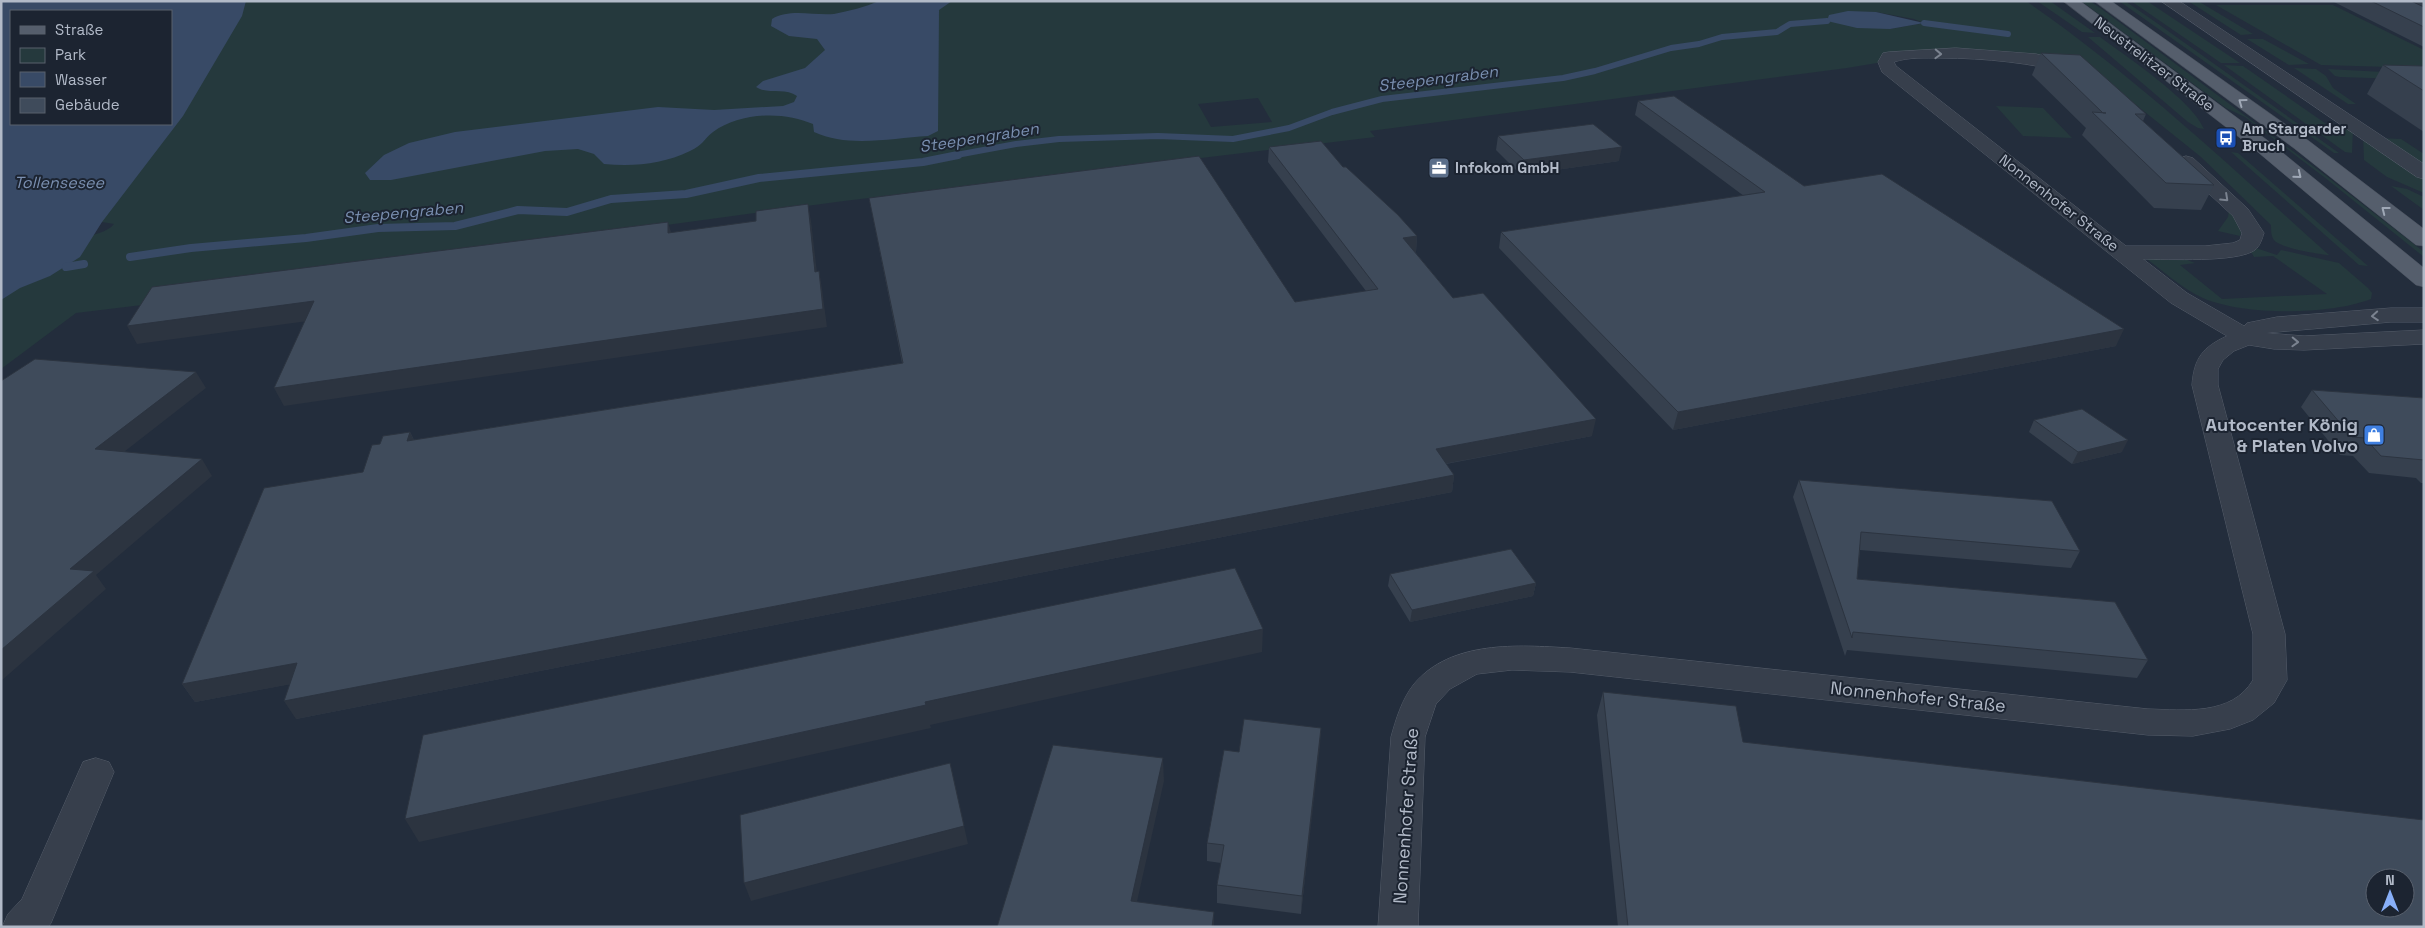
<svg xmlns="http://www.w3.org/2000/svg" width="2425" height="928" font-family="'Space Grotesk',sans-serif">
  <rect width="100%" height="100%" fill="#232d3c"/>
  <!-- green -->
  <path fill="#25393d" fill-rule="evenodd" d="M191 1H2026C2135 76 2231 167 2329 255 2318 254 2280 248 2274 240 2271 236 2271 230 2271 225L2201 157 2115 88 2038 57 1885 56 1877 63 1847 68 1370 131 1375 137 844 201 148 295 142 305 76 313 1 369V255C11 252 21 248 31 246 51 241 103 239 114 224L102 222 1 181 171 124ZM1876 12 1914 19 1924 23 1890 29ZM1258 98 1272 122 1211 127 1198 104Z
    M2037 1H2050L2095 33 2082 32Z
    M2081 1H2090L2103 10 2325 175 2424 252V257L2324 177 2245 117 2226 108Z
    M2119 1H2125L2154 21 2339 153H2334Z
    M2131 1H2147L2240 63H2221Z
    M2188 1H2198L2253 34 2241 35Z
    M2216 5H2333L2424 50V68L2321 65Z
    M2088 37H2100C2127 57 2192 100 2204 129L2198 128 2188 122Z
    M2247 39H2263L2309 64 2289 65Z
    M2224 65 2243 66 2332 128H2353L2352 153 2345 152Z
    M2294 68 2316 69 2326 76 2333 88 2356 104H2348Z
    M2328 69 2383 72 2400 79 2340 77 2335 76Z
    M1996 106 2043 108 2072 138 2023 136Z
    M2363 135 2424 178V193L2387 177 2364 160Z
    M2379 138 2401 139 2424 154V169Z
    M2231 152 2238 153 2368 266 2359 265Z
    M2391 186 2407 189 2424 197V210Z
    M2229 210 2240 222 2242 230 2240 236 2218 231 2228 217Z
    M2253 247 2277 255 2281 250 2339 263 2368 288 2372 293 2371 299C2330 315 2244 316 2203 298 2181 288 2162 270 2143 256L2182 258 2195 263 2180 265 2222 299 2327 294 2273 256 2254 257 2250 250Z"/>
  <!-- water -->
  <path fill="#384a66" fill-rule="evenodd" d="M1 1H246L242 16 183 116 102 222 80 257 50 276 20 288 1 300ZM11 11H171V124H11Z
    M879 1H952L939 10 938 131 928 136C892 138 848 148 814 132L813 124C784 111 740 112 713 132 704 139 703 145 690 151 663 164 634 167 604 164L594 154 578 149 545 151 391 180H370L365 173 384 155 409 143 455 132 658 107 714 110 783 106 794 102 797 96C785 87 768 95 756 87L763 81 805 68 825 50 817 39 789 36 771 26 772 19C790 8 814 16 834 14 849 11 865 7 879 1Z
    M1848 11 1876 12 1924 23 1890 29 1857 28 1827 21 1829 15Z"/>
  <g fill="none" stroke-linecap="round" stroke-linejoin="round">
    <!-- stream-far1 -->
    <path stroke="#384a66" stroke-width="6" d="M1924 23 2008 34
      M951 156 1016 144 1059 139 1158 136 1233 139 1289 128 1332 112 1382 99 1563 78 1595 71 1671 48 1699 44 1722 37 1777 32 1790 24 1827 21"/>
    <!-- stream -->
    <path stroke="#384a66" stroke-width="8" d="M130 257 191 248 306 238 378 228 455 226 518 210 567 212 611 199 686 194 759 178 923 162 958 155
      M66 267 84 264"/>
    <!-- minor casing -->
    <g stroke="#555d6a" stroke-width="1">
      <path id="minor" d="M2161 1H2179L2424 164V179L2417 177Z
        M1956 48 2036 54 2081 65 2084 69 2081 73 2075 74C2030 63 1987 58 1940 58 1926 58 1908 57 1894 62L1896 66 2126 246H2205L2233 243 2240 240 2242 233 2233 216 2179 166 2176 162 2179 158 2186 156 2193 158 2248 209 2264 233C2262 239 2260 246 2255 250 2237 263 2167 259 2143 259L2187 293 2244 326 2247 323 2277 317 2391 308H2424V322H2391L2266 333 2304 336 2424 330V344L2304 350 2274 349 2249 345 2234 351 2223 360 2218 369V385L2285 634 2287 680 2274 703 2253 720 2230 729 2193 736 2148 735 1570 672 1512 670 1477 674 1450 689 1436 704 1425 737 1418 927H1378L1391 737C1396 719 1402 699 1414 684 1451 640 1518 645 1570 648L2148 709C2184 710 2232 716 2253 680V634L2192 385C2194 358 2203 347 2227 336L2171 303 1882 72 1878 62 1883 53 1889 52Z
        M96 758 109 762 114 772 51 923 48 927H2L8 914 22 899 83 762Z"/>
    </g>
    <!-- major casing -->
    <g stroke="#404855" stroke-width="1">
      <path id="major" d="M2063 1H2080L2267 140 2424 268V287L2416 285 2253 148Z
        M2094 1H2111L2309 141 2424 229V246L2416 245 2295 149Z"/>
    </g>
    <!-- minor -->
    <use href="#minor" fill="#373f4c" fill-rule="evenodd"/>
    <!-- major -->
    <use href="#major" fill="#555e6c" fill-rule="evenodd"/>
  </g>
  <!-- wall -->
  <path fill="#36404e" d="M2332 1H2424V47Z
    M2041 53 2146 114 2143 121 2214 185 2201 210 2154 208 2082 135 2086 128 2032 75Z
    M2383 65 2424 66V132L2367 94Z
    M1638 101 1804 186 2116 346 1673 430 1499 248 1501 232 1744 196 1635 115Z
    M1498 136 1619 161 1521 175 1496 150Z
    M1269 147 1343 167 1417 236 1416 252H1415L1453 298 1592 436 1446 464 1454 475 1452 492 296 719 290 684 195 702 182 684 363 472 380 444 410 432 414 440 902 363 869 198 1295 302 1366 291 1268 162Z
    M2312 390 2424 398V483H2421L2416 478 2369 473 2353 456 2340 455 2301 407Z
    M2034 420 2122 452 2072 464 2029 432Z
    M1799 480 2080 551 2071 568 1860 550 1857 579 2148 660 2137 678 1847 650 1845 656 1793 497Z
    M1390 574 1536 583 1533 596 1410 622 1388 586Z
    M1603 692 1743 742 2424 927H1618L1597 715Z
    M1321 728 1301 914 1217 903V885L1221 863 1207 861V843L1239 752Z"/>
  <!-- shaded-wall -->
  <path fill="#2c3440" d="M1622 147 1619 161 1521 175 1524 160Z
    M808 204 811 221 819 290 815 272Z
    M668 222 673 239 668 233Z
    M1417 236 1416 252 1402 254 1403 238Z
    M819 271 822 289 827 327 284 406 274 388Z
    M314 301 323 319 137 344 127 326Z
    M2124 329 2116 346 1673 430 1678 412Z
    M196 372 206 388 106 466 95 449Z
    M1596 419 1592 436 1433 466 1436 449Z
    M410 432 418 449 407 441Z
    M2128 440 2122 452 2072 464 2078 452Z
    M202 459 212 476 96 575 106 589 1 681V650L70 569Z
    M1454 475 1452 492 296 719 284 701Z
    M1536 583 1533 596 1410 622 1412 610Z
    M1263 629 1262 652 930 725 931 728 419 842 405 819 925 702Z
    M297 663 308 681 195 702 182 684Z
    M1321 728 1320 746 1301 914 1302 896Z
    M1163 758 1164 781 1132 924 1131 901Z
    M964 826 968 844 751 901 744 883Z
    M1214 912V927H1212Z"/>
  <!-- building -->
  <path fill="#3f4b5b" stroke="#2c3440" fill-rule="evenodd" d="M2371 1H2411L2424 7V27Z
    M2041 53 2080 55 2146 114H2135L2214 185 2166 183 2092 112 2106 113H2103Z
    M2383 65 2424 66V91Z
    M1674 96 1804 186 1882 174 2124 329 1678 412 1501 232 1765 192 1638 101Z
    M1593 124 1622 147 1524 160 1498 136Z
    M1321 141 1343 167H1346L1398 215 1417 236 1403 238 1453 298 1483 293 1596 419 1436 449 1454 475 284 701 297 663 182 684 264 488 363 472 372 445 380 444 383 436 410 432 407 441 903 363 869 198 1199 156 1295 302 1378 289 1269 147Z
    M808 204 815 272 819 271 823 309 274 388 314 301 127 326 152 287 668 222V233L756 221V211Z
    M35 359 196 372 95 449 202 459 70 569 94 571 1 650V381Z
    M2312 390 2424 398V460L2381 456 2365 438 2352 437Z
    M2082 409 2128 440 2078 452 2034 420Z
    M1799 480 2052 501 2080 551 1861 532 1857 579 2115 602 2148 660 1853 632 1852 638Z
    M1511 549 1536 583 1412 610 1390 574Z
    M1235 568 1263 629 925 702 926 705 405 819 423 735Z
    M1603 692 1736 706 1743 742 2424 820V927H1628ZM2375 878H2405V908H2375Z
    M1244 719 1321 728 1302 896 1217 885 1224 845 1207 843 1224 750 1239 752Z
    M1053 745 1163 758 1131 901 1214 912 1212 927H997Z
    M950 763 964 826 744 883 740 815Z"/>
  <!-- one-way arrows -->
  <defs><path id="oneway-chevron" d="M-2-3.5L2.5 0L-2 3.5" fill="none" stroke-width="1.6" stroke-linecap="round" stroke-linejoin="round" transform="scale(1.25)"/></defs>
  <g stroke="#7b8390">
    <use href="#oneway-chevron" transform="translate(1938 54) rotate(2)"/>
    <use href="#oneway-chevron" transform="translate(2225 198) rotate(43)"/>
    <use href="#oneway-chevron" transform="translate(2375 316) rotate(176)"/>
    <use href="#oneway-chevron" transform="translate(2295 342) rotate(2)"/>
  </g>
  <g stroke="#9fa8b6">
    <use href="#oneway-chevron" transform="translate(2242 102) rotate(-144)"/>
    <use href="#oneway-chevron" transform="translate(2298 175) rotate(39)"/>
    <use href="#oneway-chevron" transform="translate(2385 210) rotate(-142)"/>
  </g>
  <!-- icons -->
  <defs>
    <g id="bus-square" transform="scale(1.125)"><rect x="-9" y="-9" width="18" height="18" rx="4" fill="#1a4fb4" stroke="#1c2431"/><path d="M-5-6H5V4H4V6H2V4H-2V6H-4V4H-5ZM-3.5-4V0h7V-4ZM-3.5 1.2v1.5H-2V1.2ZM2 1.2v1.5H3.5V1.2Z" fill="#fff"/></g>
    <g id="office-square" transform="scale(1.125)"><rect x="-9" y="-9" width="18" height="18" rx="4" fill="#5c6f8a" stroke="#1c2431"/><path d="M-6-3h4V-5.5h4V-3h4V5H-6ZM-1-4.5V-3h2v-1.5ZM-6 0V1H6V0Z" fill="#fff"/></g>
    <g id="shop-square" transform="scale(1.125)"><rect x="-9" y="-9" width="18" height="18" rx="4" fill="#3f7fe0" stroke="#1c2431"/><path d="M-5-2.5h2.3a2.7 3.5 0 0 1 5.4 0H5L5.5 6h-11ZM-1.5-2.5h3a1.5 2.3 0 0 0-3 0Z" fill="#fff"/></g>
  </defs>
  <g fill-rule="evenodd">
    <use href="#bus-square" x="2226" y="138"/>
    <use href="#office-square" x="1439" y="168"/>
    <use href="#shop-square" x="2374" y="435"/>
  </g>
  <g text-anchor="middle" stroke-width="4" stroke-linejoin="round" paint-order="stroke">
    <!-- far-street labels -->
    <g font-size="15" fill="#b2bac8" stroke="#1c2431">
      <text transform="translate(2154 64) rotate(37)" y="5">Neustrelitzer Straße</text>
      <text transform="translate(2059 203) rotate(38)" y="5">Nonnenhofer Straße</text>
    </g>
    <!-- far-poi labels -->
    <g font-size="15" font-weight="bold" fill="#b2bac8" stroke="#1c2431" text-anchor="start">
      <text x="2242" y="134">Am Stargarder<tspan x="2242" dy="17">Bruch</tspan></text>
      <text x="1455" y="173">Infokom GmbH</text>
    </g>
    <!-- far-water labels -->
    <g font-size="16" font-style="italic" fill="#7a8fb0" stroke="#1c2431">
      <text transform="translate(1438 78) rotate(-7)" y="6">Steepengraben</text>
      <text transform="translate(979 137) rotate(-9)" y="6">Steepengraben</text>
      <text x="59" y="188">Tollensesee</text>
      <text transform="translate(403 212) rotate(-5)" y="6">Steepengraben</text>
    </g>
    <!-- poi labels -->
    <g font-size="18" font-weight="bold" fill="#b2bac8" stroke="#1c2431" text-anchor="end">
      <text x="2358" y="431">Autocenter König<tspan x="2358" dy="21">&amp; Platen Volvo</tspan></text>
    </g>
    <!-- street labels -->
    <g font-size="18" fill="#b2bac8" stroke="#1c2431">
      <text transform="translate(1918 697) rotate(6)" y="6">Nonnenhofer Straße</text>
      <text transform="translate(1406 816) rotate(-86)" y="6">Nonnenhofer Straße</text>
    </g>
  </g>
  <!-- border -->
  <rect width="2425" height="928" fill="none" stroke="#b2bac8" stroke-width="5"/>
  <!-- legend -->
  <rect x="10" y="10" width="162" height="115" fill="#1c2431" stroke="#58606d"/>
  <rect x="20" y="26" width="25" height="8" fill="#555e6c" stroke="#58606d"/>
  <text x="55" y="35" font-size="15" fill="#b2bac8">Straße</text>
  <rect x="20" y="48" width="25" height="15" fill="#25393d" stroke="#58606d"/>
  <text x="55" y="60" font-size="15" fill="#b2bac8">Park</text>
  <rect x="20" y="72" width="25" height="15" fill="#384a66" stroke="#58606d"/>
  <text x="55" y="85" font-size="15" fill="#b2bac8">Wasser</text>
  <rect x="20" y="98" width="25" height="15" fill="#3f4b5b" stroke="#58606d"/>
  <text x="55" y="110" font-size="15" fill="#b2bac8">Gebäude</text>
  <!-- north arrow -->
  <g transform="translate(2390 893)"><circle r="24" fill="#1c2431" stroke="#58606d"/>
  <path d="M0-4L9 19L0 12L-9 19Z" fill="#88aff8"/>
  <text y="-8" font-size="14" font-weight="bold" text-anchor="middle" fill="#b2bac8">N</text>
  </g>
</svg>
